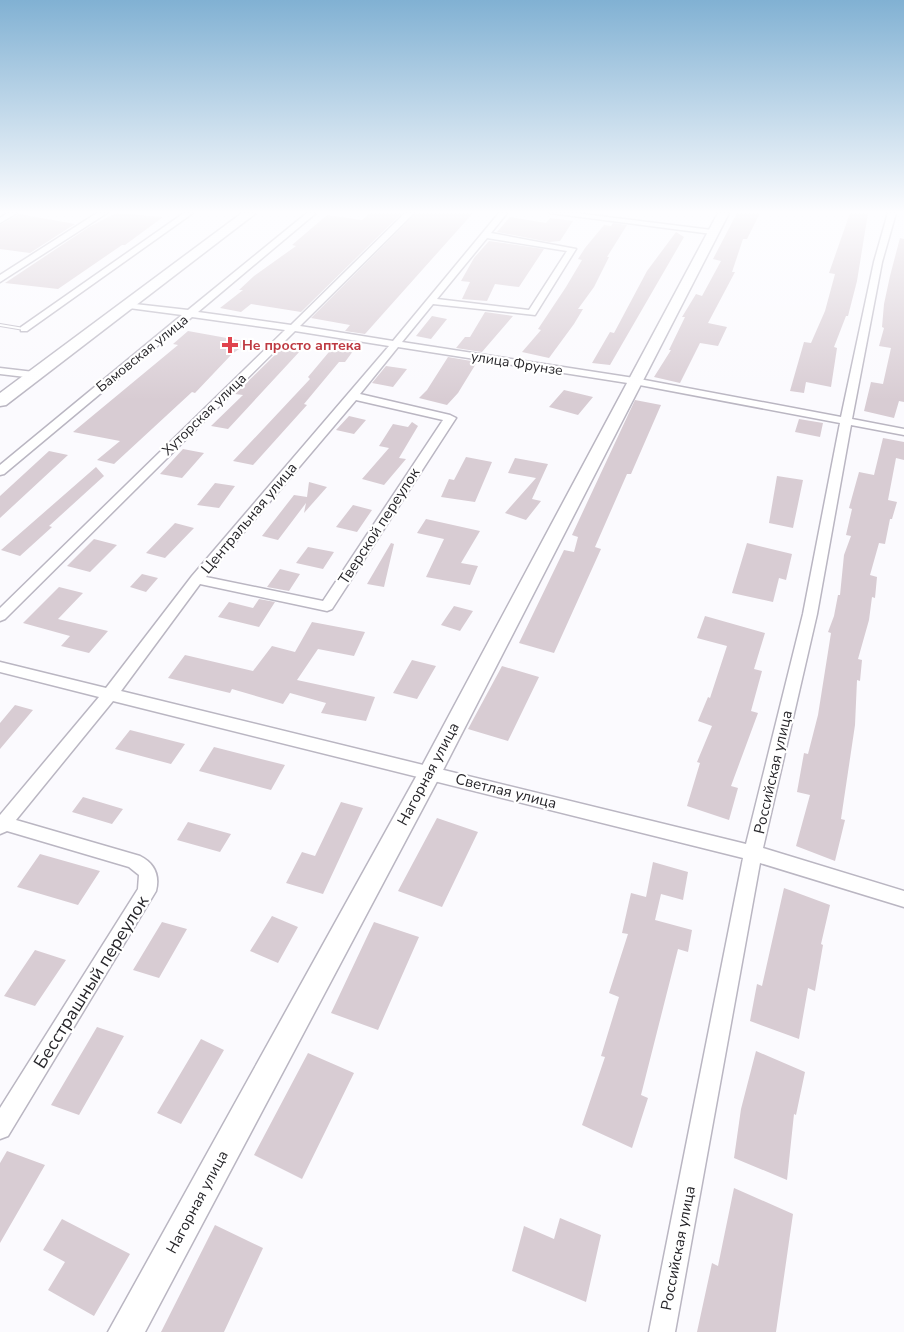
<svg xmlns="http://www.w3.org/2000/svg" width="904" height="1332" font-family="'Nunito Sans',sans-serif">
  <rect width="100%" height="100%" fill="#fbfafe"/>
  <!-- building -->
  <path fill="#d8ccd3" d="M116 213 163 217 125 245H122L58 289 5 283 89 227Z
    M370 213H402L301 312 251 304 241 312 220 308 243 290H239L254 276 296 246 292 245 327 215 362 220Z
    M416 213H473L365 334 345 331 350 325 311 318Z
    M737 213H760L747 239H743L732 272H735L708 323 727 327 718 346 700 343 680 383 654 377 671 350H669L685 317H682L696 294 702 296 721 261 713 259Z
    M850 213H868L857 281 848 316H846L834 347 837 348 831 387 806 382 804 393 790 391 804 342 811 343 825 311 835 274 829 273Z
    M19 214 75 224 30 253 0 249V225Z
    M510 217 546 223 550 218 573 221 560 241 549 242 497 232Z
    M613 223 627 225 607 257H609L594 287 578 309H583L574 324 549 358 522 352 541 330 538 329 566 287 582 260 578 259 585 248 604 225 611 226Z
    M676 232 684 237 610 365 592 363 610 332 614 333 647 271Z
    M900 238 904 239V402L899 401 894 418 864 411 871 382 883 384 891 348 879 346 884 328 882 327 884 304 890 276Z
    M489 241 544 249 519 287 495 284 487 301 462 299 470 282 461 281 474 258Z
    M485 312 513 316 482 352 456 348 465 337H470Z
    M432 316 447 319 431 339 416 336Z
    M188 331 249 342 232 354 195 393 192 392 114 464 97 460 120 441 73 432 178 345 173 344Z
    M339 340 359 343 345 362H339L304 404 307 405 253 465 233 461 310 379 308 377Z
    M283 347 301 350 228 429 211 426 243 395 235 394Z
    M448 357 477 362 458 393 447 405 419 398 427 390Z
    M386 366 407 369 393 387 372 383Z
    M564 390 593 397 578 415 549 407Z
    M635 400 661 405 631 474H627L595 547 601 549 554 653 519 643 564 550 574 552 578 537 572 535Z
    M349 416 366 420 354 434 336 430Z
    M799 419 823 423 820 437 795 432Z
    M412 422 418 426 399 458 406 459 384 485 362 479 389 448 379 446 393 424 408 427Z
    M883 438 904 442V460L896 458 888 500 897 502 892 519H890L885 544 879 543 870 575 877 577 875 598 872 597 869 620 858 659 862 660 860 681 857 680 855 725 841 819 845 820 835 861 796 846 810 795 797 792 804 753 808 754 818 715 831 633 828 632 834 616 838 595H840L844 555 851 536 846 535 852 509 849 508 859 472 874 475Z
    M183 449 204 453 182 478 160 474Z
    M49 451 68 455 0 518V496Z
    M466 457 492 462 475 502 441 497 449 479 454 480Z
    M515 458 548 464 532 499 541 501 526 520 505 513 536 478 508 473Z
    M96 467 104 476 49 526 52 527 20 556 1 550Z
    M777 476 803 480 793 528 769 523Z
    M309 482 327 487 304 513 306 503 278 540 262 536 294 495 307 497Z
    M215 483 235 486 219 508 197 505Z
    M353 505 372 510 357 532 336 527Z
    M426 519 480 531 461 563 478 566 470 585 426 577 444 539 417 533Z
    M175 523 194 528 165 558 146 553Z
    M94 539 117 545 90 572 67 566Z
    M391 543 394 544 384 587 367 584Z
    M747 543 792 554 786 580 779 578 773 602 732 593Z
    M308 547 334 552 323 569 296 563Z
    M280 569 300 574 289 591 267 587Z
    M142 574 158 578 146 592 130 587Z
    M59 587 83 593 58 619 108 631 89 653 61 646 70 636 23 623Z
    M259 599 275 602 259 627 218 617 229 602 253 608Z
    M454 606 473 611 460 631 441 625Z
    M705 616 765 633 754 669 762 671 751 711 758 713 731 786 738 788 729 820 687 806 700 763 697 762 712 726 698 721 708 697 710 698 727 646 697 638Z
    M312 622 365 632 354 656 318 649 297 680 375 697 366 721 321 713 326 703 290 693 283 704 232 689 230 693 168 678 185 655 253 671 272 646 295 652Z
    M412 660 436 666 417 699 393 693Z
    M502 666 539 677 508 741 468 729Z
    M15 705 33 710 0 749V723Z
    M130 730 185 744 171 764 115 749Z
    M214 747 285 765 271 790 199 771Z
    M83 797 123 809 112 824 72 812Z
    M341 802 363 808 323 894 286 883 302 852 315 856Z
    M437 818 478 832 442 907 398 891Z
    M188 822 231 834 220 852 177 840Z
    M40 854 100 871 78 905 17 887Z
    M653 862 688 872 683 900 661 894 655 920 692 930 688 952 678 949 641 1095 648 1098 632 1148 582 1125 605 1057 601 1056 619 997 609 993 628 934 622 933 631 893 646 897Z
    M784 888 830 905 821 944 823 945 815 991 808 988 799 1039 750 1021 757 984 762 986Z
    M272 916 298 927 278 963 250 951Z
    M162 922 187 929 159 978 133 970Z
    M374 922 419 937 378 1030 331 1013Z
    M35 950 66 960 35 1006 4 996Z
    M97 1027 124 1036 79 1115 51 1105Z
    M201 1039 224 1050 181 1124 157 1113Z
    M756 1051 805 1072 796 1115 794 1114 787 1180 734 1158 741 1109Z
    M308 1053 354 1073 302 1179 254 1155Z
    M7 1151 45 1165 0 1243V1163Z
    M734 1188 793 1214 776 1332H697L712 1263 718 1266Z
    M560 1218 601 1235 586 1302 512 1271 524 1226 554 1239Z
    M62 1219 130 1254 94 1316 48 1290 65 1262 43 1250Z
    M215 1225 263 1248 224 1332H161Z"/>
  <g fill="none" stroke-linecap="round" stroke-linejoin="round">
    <!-- lane casing -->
    <g stroke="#bab6c2" stroke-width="2">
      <path id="lane" d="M0 324 24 328 26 329 24 330 0 326Z"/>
    </g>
    <!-- street casing -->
    <g stroke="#bab6c2" stroke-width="3">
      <path id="street" d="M7 213H17L0 223V218Z
        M97 213H107L0 282V275Z
        M184 213H193L27 331H21V327Z
        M307 213H316L198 312 291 325 405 213H414L300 326 393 341 499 213H507L491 233 576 249 535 315 433 304 402 342 634 378 841 417 874 262 888 213H896L882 262 852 419 904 429V435L851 425 817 614 763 848 904 891V907L760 863 675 1332H649L743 858 113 701 16 820 140 856C154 863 160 875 156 891L8 1136 0 1139V1108L138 889 139 875 129 867 7 831 0 834V815L99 697 0 672V662L106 688 192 576 389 346 295 331 5 619 0 621V608L285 330 192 317 4 474 0 475V465L182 315 129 308 124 305 126 303 188 310ZM487 238 567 251 529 310 437 299ZM398 347 634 384 840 423 803 614 746 844 121 691 200 584 327 611 332 609 456 418 450 415 360 394ZM356 400 443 420 323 601 206 577Z
        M550 213H575L712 230 716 232 712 234Z
        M0 368 34 372 39 375 34 378 0 374Z"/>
    </g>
    <!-- secondary casing -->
    <g stroke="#bab6c2" stroke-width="3">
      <path id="secondary" d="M718 213H729L442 772 145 1332H108L422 766Z"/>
    </g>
    <!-- primary casing -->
    <g stroke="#bab6c2" stroke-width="3">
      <path id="primary" d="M242 213H256L6 405 0 406V393Z"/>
    </g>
    <!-- lane -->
    <use href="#lane" fill="#fff" fill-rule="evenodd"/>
    <!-- street -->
    <use href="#street" fill="#fff" fill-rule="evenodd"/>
    <!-- secondary -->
    <use href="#secondary" fill="#fff" fill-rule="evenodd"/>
    <!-- primary -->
    <use href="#primary" fill="#fff" fill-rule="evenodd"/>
  </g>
  <!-- sky -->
  <linearGradient id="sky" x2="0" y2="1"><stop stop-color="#81b1d3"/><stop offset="0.53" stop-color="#fdfdff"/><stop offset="1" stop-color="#fdfdff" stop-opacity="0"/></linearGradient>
  <rect width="904" height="400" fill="url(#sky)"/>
  <!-- markers -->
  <path fill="#e0444e" stroke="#fff" stroke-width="2" d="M227 336h6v6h6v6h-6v6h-6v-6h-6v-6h6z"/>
  <g text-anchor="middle" stroke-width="4.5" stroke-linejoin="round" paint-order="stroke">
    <!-- far-health labels -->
    <g font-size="14" font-weight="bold" fill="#be3a42" stroke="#fff" text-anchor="start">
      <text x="242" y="350">Не просто аптека</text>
    </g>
    <!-- far-street labels -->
    <g font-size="14" fill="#27262a" stroke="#fff">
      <text transform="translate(142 353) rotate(-39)" y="5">Бамовская улица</text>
      <text transform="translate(517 363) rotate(9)" y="5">улица Фрунзе</text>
      <text transform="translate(204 414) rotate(-44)" y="5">Хуторская улица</text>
    </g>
    <!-- street labels -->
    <g font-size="15" fill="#27262a" stroke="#fff">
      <text transform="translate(249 518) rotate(-50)" y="5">Центральная улица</text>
      <text transform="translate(379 526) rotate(-57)" y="5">Тверской переулок</text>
      <text transform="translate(773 772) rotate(-77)" y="5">Российская улица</text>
      <text transform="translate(428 774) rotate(-62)" y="5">Нагорная улица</text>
      <text transform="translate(506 791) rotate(14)" y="5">Светлая улица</text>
      <text transform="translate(197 1202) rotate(-62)" y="5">Нагорная улица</text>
      <text transform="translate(678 1248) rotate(-79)" y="5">Российская улица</text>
    </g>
    <!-- near-street labels -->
    <g font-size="18" fill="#27262a" stroke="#fff">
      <text transform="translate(91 982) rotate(-58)" y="6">Бесстрашный переулок</text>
    </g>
  </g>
</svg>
